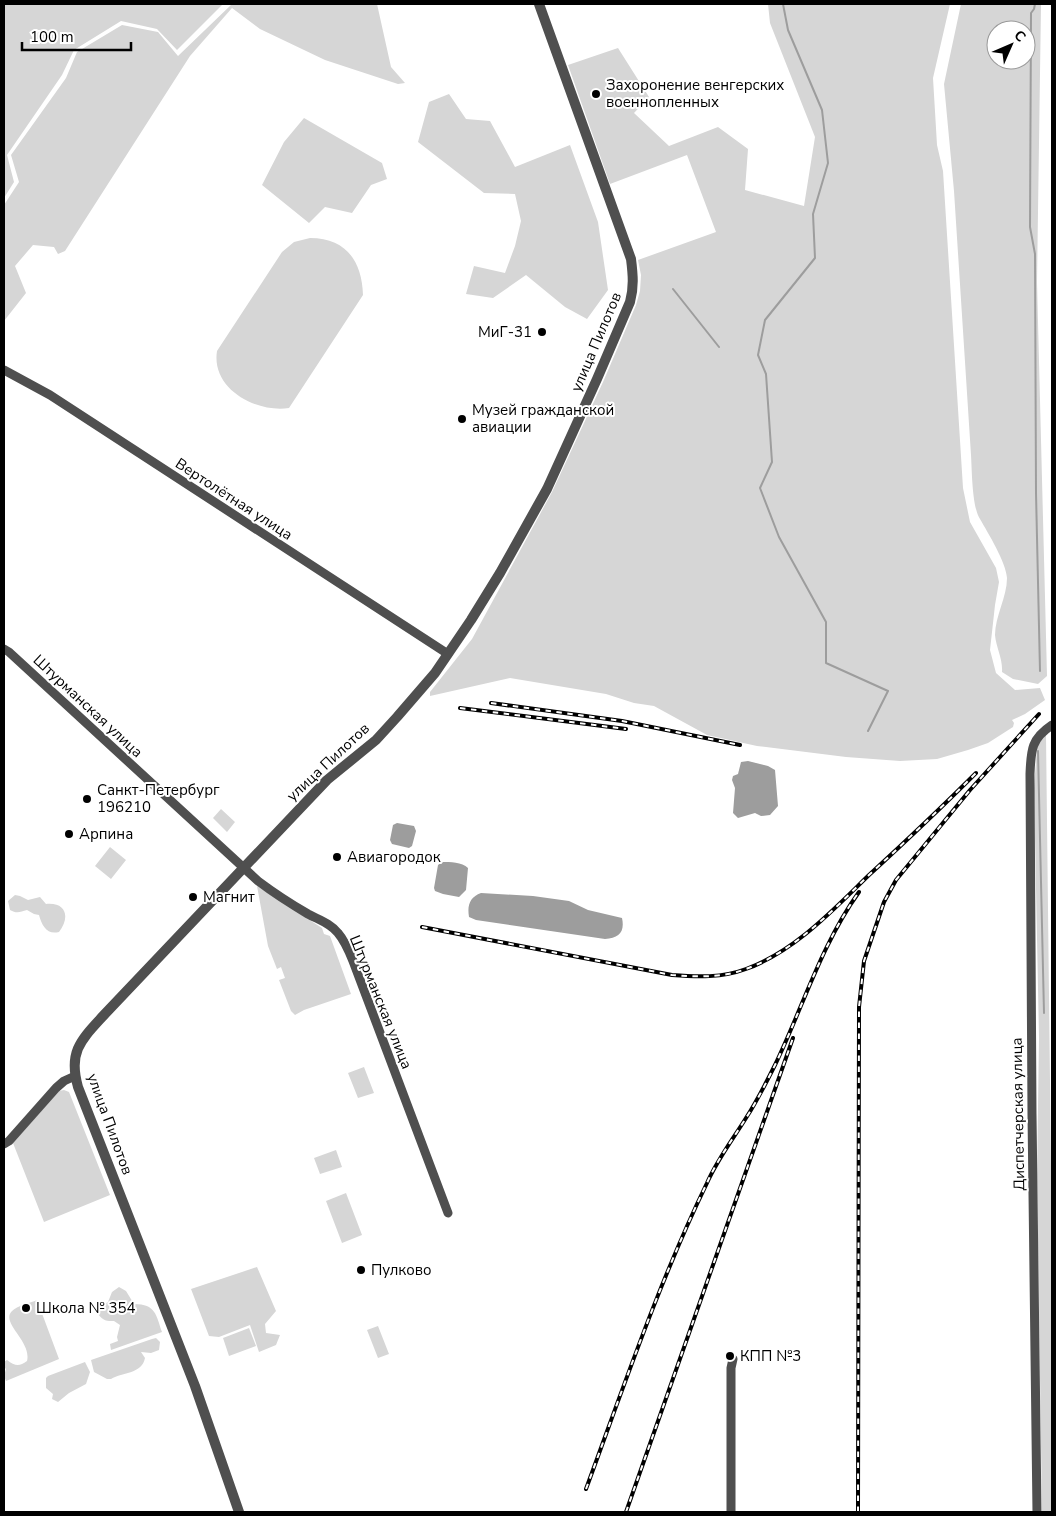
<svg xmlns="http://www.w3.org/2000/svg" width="1056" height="1516" font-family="'Nunito Sans',sans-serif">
  <rect width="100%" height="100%" fill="#fff"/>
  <!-- green -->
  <path fill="#d6d6d6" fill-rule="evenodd" d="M4 4H223L177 50 157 29 121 21 74 50 62 75 7 155 14 182 4 198Z
    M232 4H377L391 67 405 83 398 84 325 60 260 29 232 8 190 56 65 251 58 254 54 247 33 245 15 266 26 293 4 321V205L19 182 11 155 66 78 77 52 122 25 158 32 178 56Z
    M768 4H950L933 78 937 145 943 171 963 488 970 522 996 568 999 582 995 605 990 650 996 673 1015 690 1040 688 1045 700 1025 714 1012 720 1014 723 1013 727 988 743 968 750 937 759 900 761 846 757 757 746 707 735 654 706 634 703 606 694 510 678 430 696V692L472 639 552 492 603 382 636 305 640 291 641 275 638 260 716 232 687 155 610 184 568 65 618 48 649 97 634 113 669 146 718 127 748 149 745 190 804 206 815 137 770 23Z
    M961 4H1041L1037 282 1047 676 1038 684 1013 679 1002 672C1003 659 996 647 995 635 995 616 1007 597 1007 578 1006 562 988 533 980 519 972 507 972 471 971 455L954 191 944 84ZM996 30H1026V60H996Z
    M449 94 466 119 490 121 515 167 570 145 598 222 608 290 587 319 565 307 526 275 493 298 466 294 474 266 505 273 515 246 521 221 515 194 484 193 418 142 429 102Z
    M304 118 382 163 387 179 371 185 352 213 325 207 309 223 262 185 284 142Z
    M310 238C346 238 362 261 363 295L289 408C256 413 211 389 217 351L282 252 294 242Z
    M1046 735 1052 1254V1512H1042L1037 1175 1039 1038 1034 788 1037 746Z
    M221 809 235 822 227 832 213 818Z
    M110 847 126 860 111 879 95 866Z
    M257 886 322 928 324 934 330 936 351 994 304 1010 295 1015 291 1011 279 980 285 978 281 967 277 969 268 946Z
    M15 895 20 896 28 900 40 897 46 904C67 902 70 918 59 932 47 935 42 926 39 915L34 914 27 910C20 912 17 914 10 910L8 901Z
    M364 1067 374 1093 358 1098 348 1073Z
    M64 1090 69 1092 110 1195 44 1222 13 1143 59 1091Z
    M336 1150 342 1167 320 1174 314 1158Z
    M346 1193 362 1235 342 1243 326 1201Z
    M257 1267 276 1311 265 1324 266 1333 280 1335 276 1345 259 1352 250 1325 219 1337 209 1336 191 1289Z
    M119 1287 126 1291 134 1304C156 1304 156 1315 162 1332L111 1350 110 1344 118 1341 117 1337 120 1325 114 1321C107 1321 103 1321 98 1314L103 1305 108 1302 112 1292Z
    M37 1300 59 1359 6 1381 4 1376 6 1369 4 1367V1362L7 1360C15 1366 19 1367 27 1361 32 1341 0 1323 12 1311 17 1306 30 1303 37 1300Z
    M378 1326 389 1354 378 1358 367 1330Z
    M249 1328 256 1346 229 1356 223 1338Z
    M156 1338 160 1342 159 1350 151 1353 141 1352 145 1358C142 1374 123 1372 111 1379H107L94 1372 91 1360 152 1339Z
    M85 1362 90 1372 86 1384 69 1393 58 1402 52 1399 53 1394 46 1388V1378L48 1376Z"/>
  <!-- water -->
  <path fill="#9d9d9d" d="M748 761 768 766 775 770 778 806 770 815 761 816 755 813 738 818 733 813 735 788 732 780 733 776 738 774 741 762Z
    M397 823 414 826 416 831 412 846 409 848 392 844 390 840 393 825Z
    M442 862C450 862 462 862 468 868L466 890 459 897 443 894 435 891 434 888 438 865Z
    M481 893 533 896 569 901 588 910 622 918C625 932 619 938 605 939L476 920 469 917C467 905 470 897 481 893Z"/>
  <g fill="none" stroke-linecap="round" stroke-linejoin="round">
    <!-- stream -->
    <path stroke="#9d9d9d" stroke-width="2" d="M783 4 788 30 822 110 828 163 813 214 815 258 765 320 758 355 766 374 772 462 760 488 779 537 826 622V663L888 691 868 731
      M1035 4 1034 9 1031 13 1030 227 1035 254 1036 493 1040 671
      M673 289 719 347
      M1038 751 1044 1013"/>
    <!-- minor -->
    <path stroke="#4f4f4f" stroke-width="9" d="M4 370 50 395 448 654
      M4 649 9 652 258 881C274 893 291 904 308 914 319 920 330 923 338 933 345 941 349 951 353 961L448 1213
      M4 1144 9 1141 56 1088 64 1081 75 1076
      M731 1512V1368L733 1359
      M1037 1512 1032 1114 1030 774C1031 750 1031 739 1052 725"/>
    <!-- tertiary -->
    <path stroke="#4f4f4f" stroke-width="10" d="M239 1512 195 1386 78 1087C68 1052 81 1040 103 1016L308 800 327 780 376 740 397 717 435 673 471 620 500 573 547 489 597 379 630 302C634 287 633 275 631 259L539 4"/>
    <!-- rail casing -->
    <g stroke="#000" stroke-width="4">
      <path id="rail" d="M491 703 622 721 740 745
        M460 708 626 729
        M422 927 672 975C697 977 722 978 746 969 795 951 833 910 869 875 905 842 941 808 976 773
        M586 1489C624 1386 659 1282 707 1183 717 1160 733 1139 746 1118 757 1101 766 1083 775 1065 803 1007 821 945 859 892
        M626 1512 793 1038
        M858 1512 859 1007 864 961 884 902 896 880 970 790 1039 714"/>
    </g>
    <!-- rail -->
    <use href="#rail" stroke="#fff" stroke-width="2" stroke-dasharray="5.5" stroke-linecap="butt"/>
  </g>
  <!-- markers -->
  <g fill="#000" stroke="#fff" stroke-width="2">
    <circle cx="596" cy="94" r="5"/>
    <circle cx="542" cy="332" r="5"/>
    <circle cx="462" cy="419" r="5"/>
    <circle cx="87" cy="799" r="5"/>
    <circle cx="69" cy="834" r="5"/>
    <circle cx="337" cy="857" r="5"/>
    <circle cx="193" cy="897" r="5"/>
    <circle cx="361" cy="1270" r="5"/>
    <circle cx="26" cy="1308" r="5"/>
    <circle cx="730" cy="1356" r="5"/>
  </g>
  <g text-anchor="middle" stroke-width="4" stroke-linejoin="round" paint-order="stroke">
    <!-- poi labels -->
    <g font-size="15" fill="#000" stroke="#fff" text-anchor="start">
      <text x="606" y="90">Захоронение венгерских<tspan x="606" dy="17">военнопленных</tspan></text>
      <text x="532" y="337" text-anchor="end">МиГ-31</text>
      <text x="472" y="415">Музей гражданской<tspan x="472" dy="17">авиации</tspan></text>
      <text x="97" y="795">Санкт-Петербург<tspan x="97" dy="17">196210</tspan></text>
      <text x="79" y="839">Арпина</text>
      <text x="347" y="862">Авиагородок</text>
      <text x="203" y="902">Магнит</text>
      <text x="371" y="1275">Пулково</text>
      <text x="36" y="1313">Школа № 354</text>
      <text x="740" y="1361">КПП №3</text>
    </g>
    <!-- street labels -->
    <g font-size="15" fill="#000" stroke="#fff">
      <text transform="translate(596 342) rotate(-67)" y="5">улица Пилотов</text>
      <text transform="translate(234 499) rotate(33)" y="5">Вертолётная улица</text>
      <text transform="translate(88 706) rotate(43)" y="5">Штурманская улица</text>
      <text transform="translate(328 762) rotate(-43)" y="5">улица Пилотов</text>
      <text transform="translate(381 1002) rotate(68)" y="5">Штурманская улица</text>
      <text transform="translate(1018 1114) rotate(-91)" y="5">Диспетчерская улица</text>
      <text transform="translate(110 1124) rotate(70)" y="5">улица Пилотов</text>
    </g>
  </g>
  <!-- border -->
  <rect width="1056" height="1516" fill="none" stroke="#000000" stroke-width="10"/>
  <!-- north arrow -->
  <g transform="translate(1011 45) rotate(45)"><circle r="24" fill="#ffffff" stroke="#999999"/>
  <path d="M0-4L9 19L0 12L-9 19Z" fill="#000000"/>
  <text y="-8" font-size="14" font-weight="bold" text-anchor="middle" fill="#000000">С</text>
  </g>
  <!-- scale -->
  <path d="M22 42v8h109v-8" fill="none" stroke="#000000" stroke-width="2.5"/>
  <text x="30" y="42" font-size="15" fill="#000000" stroke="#ffffff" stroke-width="4" paint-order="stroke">100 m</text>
</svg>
